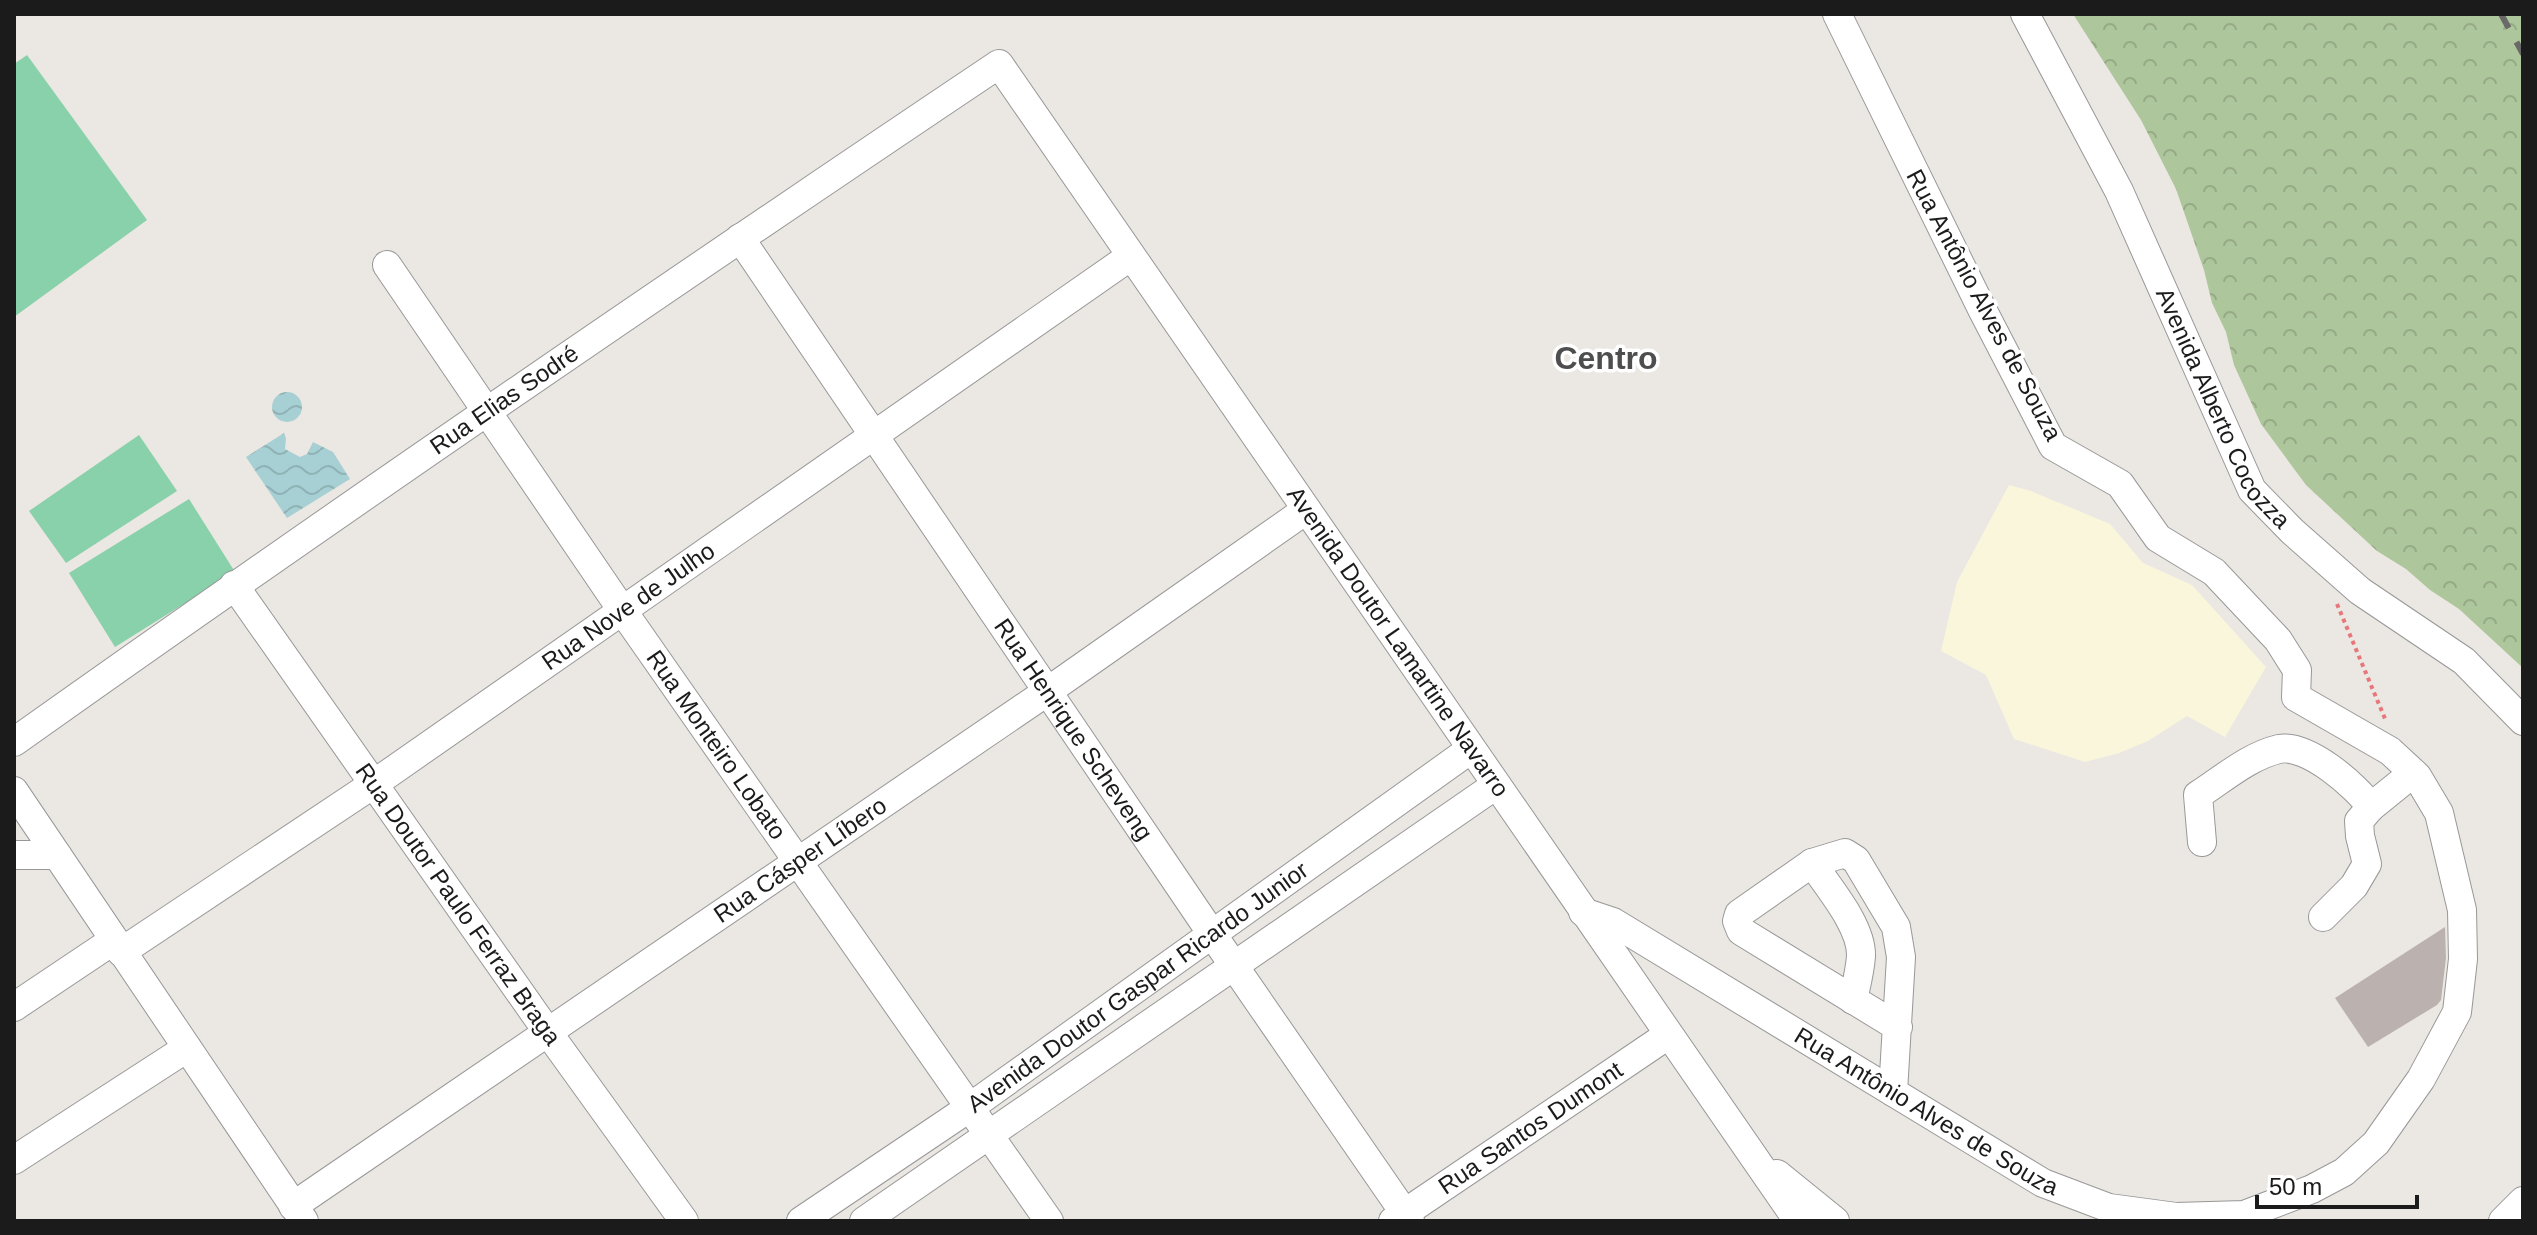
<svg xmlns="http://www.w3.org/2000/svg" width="2537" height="1235" font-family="Arial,sans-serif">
  <defs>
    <pattern id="forest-crowns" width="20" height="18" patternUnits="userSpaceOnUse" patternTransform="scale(2)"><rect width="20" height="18" fill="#aec69b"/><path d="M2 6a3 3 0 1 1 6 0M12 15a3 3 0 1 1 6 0" fill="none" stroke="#95aa85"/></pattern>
    <pattern id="water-waves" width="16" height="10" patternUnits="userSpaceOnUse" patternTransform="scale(2)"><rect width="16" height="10" fill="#a7d0d4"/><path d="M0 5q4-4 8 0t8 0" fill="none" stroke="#8fb2b5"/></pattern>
  </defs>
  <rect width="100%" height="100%" fill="#ebe7e2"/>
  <!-- education -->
  <path fill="#faf6dc" d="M2009 485 2031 491 2110 524 2143 563 2192 585 2266 667 2225 737 2187 716 2148 741 2119 753 2085 762 2014 739 1986 675 1941 651 1957 582Z"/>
  <!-- forest -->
  <path fill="url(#forest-crowns)" d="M2073 14H2523V668L2459 609 2430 590 2406 569 2377 551 2306 485 2261 424 2234 365 2226 332 2212 303 2204 270 2176 189 2141 120Z"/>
  <!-- pitch -->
  <path fill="#89d1ab" d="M27 55 147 220 14 317V64Z
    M139 435 177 491 66 563 29 511Z
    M189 499 235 572 115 647 69 573Z"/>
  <!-- water -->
  <path fill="url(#water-waves)" d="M272 407a15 15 0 1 1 30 0a15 15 0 1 1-30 0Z
    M284 433 286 438 285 449 300 457 307 454 313 442 333 452 350 479 287 518 246 457Z"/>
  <!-- building -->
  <path fill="#bbb2af" d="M2445 927 2446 958 2441 1000 2437 1005 2368 1047 2335 998Z"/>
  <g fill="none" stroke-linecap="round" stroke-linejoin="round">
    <!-- minor casing -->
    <g stroke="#989898" stroke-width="30">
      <g id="minor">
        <path id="s1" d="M2025 14 2119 191 2252 490 2292 531 2360 591 2464 661 2523 721"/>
        <path id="s2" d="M740 238 1212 934 1410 1221"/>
        <path id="s3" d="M387 265 622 610 1049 1221"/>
        <path id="s4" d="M234 585 547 1031 684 1221"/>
        <path id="s5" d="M14 742C339 511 668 286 999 64L1798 1221"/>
        <path d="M14 791 304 1221"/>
        <path d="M2202 842 2198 795C2223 779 2249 756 2279 749 2307 743 2356 786 2371 807L2413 773"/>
        <path d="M14 855H57"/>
        <path d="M1812 863C1828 887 1862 926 1861 956 1860 971 1856 986 1853 1000"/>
        <path id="s6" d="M1583 912 1613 922 2043 1183 2109 1208 2176 1217 2244 1215 2312 1189 2344 1172 2376 1143 2421 1079 2457 1012 2463 959 2462 910 2439 813 2417 776 2390 751 2296 697 2297 670 2278 640 2214 572 2158 538 2120 484 2053 446 1982 309 1837 14"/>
        <path d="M2323 917 2354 886 2367 864 2360 836 2359 821 2371 807"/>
        <path id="s7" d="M121 952 375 783 1131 256"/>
        <path d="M14 1007 114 940"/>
        <path d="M1893 1092 1901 957 1896 927 1856 860 1845 853 1812 863 1739 914 1737 921 1741 931 1898 1027"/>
        <path d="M14 1160 187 1048"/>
        <path d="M1777 1174 1835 1221"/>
        <path id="s8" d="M293 1206 1048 691 1306 510"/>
        <path id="s9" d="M801 1221 969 1108 1471 749"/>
        <path d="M864 1221 1496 785"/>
        <path id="s10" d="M1393 1221 1668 1035"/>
        <path d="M2503 1221 2523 1201"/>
      </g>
    </g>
    <!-- path -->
    <path stroke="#e7777b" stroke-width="4" stroke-dasharray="4 4" stroke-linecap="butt" d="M2337 604 2386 721"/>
    <!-- minor -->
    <use href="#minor" stroke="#fff" stroke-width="28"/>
    <!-- rail -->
    <path stroke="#696969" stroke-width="6" stroke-dasharray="16 16" stroke-linecap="butt" d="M2501 14 2523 54"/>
  </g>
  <g text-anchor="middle" stroke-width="7" stroke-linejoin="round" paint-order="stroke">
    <!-- street labels -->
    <g font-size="24" fill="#1b1b1b" stroke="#fff">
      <text transform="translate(1984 305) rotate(62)" y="8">Rua Antônio Alves de Souza</text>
      <text dy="8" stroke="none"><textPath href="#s5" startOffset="598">Rua Elias Sodré</textPath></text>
      <text dy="8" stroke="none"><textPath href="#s1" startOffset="442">Avenida Alberto Cocozza</textPath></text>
      <text dy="8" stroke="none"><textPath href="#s7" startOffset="614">Rua Nove de Julho</textPath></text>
      <text dy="8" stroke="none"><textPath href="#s5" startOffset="1898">Avenida Doutor Lamartine Navarro</textPath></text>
      <text dy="8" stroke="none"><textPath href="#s2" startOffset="594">Rua Henrique Scheveng</textPath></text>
      <text dy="8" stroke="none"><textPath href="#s3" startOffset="582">Rua Monteiro Lobato</textPath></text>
      <text dy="8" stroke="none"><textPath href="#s8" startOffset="614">Rua Cásper Líbero</textPath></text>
      <text dy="8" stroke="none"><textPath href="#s4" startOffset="390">Rua Doutor Paulo Ferraz Braga</textPath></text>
      <text dy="8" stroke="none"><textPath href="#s9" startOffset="410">Avenida Doutor Gaspar Ricardo Junior</textPath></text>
      <text dy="8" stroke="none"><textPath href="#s6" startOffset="398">Rua Antônio Alves de Souza</textPath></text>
      <text dy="8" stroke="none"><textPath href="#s10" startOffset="166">Rua Santos Dumont</textPath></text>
    </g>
    <!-- district labels -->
    <g font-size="32" font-weight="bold" fill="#4e4e4e" stroke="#fff">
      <text x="1606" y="369">Centro</text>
    </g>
  </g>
  <!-- border -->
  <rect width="2537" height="1235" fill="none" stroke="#1b1b1b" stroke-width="32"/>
  <!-- scale -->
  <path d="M2257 1195v12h160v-12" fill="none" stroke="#1b1b1b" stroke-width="4"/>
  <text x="2269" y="1195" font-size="24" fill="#1b1b1b" stroke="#ffffff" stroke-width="6" paint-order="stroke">50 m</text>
</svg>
